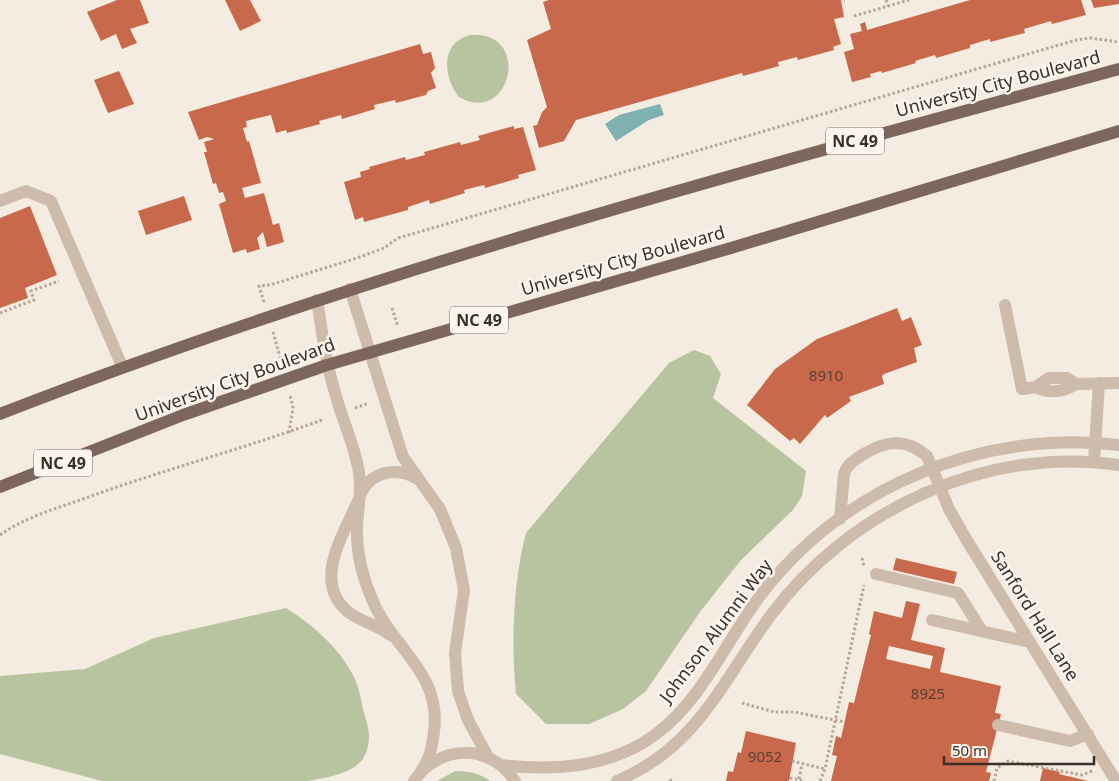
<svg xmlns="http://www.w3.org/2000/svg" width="1119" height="781" font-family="'Noto Sans',sans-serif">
  <rect width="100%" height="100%" fill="#f4ebe1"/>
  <!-- green -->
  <path fill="#b8c4a0" d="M470 35C533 30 511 127 459 97 443 77 440 43 470 35Z
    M694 350 710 356 721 374 713 398 806 471 802 496 793 510 741 560 700 612 646 691 623 709 589 724H546L516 694C511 643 513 583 526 533L669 363Z
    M286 608C313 625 341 649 355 679 359 688 361 699 363 709 368 726 373 740 364 757 354 774 325 778 308 781H102L0 754V676L85 669 154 638Z
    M455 771C469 771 479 773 490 781H437Z"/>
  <!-- water -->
  <path fill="#7fb0b2" d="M660 104 664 115 649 120 616 141 605 124 619 115Z"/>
  <!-- building -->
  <path fill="#c8694b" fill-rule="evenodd" d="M117 0H140L149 23 130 29 137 43 122 49 116 34 101 41 87 12Z
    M225 0H250L261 21 240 31Z
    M549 0H841L844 17 834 19 841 44 833 47 834 50 798 60 797 57 778 62 779 66 743 76 742 73 576 120 564 141 539 148 533 126 537 125 542 112 547 107 527 40 551 29 543 2Z
    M970 0H1081L1086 15 1052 24 1051 21 1024 29 1025 33 990 42V39L970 45V48L936 58 935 55 915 61 916 63 882 73 881 71 870 74 871 77 852 82 844 52 854 49 850 34 862 31 860 24 865 22 867 30Z
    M1091 0H1119V4L1094 8Z
    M420 44 423 54 431 52 435 68 431 73 436 88 428 91 426 95 396 103 395 100 374 105 375 109 342 119 341 115 319 121 320 124 287 133 286 130 276 133 271 115 246 121 247 127 243 128 247 142 249 141 261 183 242 188 245 198 264 193 273 225 279 223 284 242 267 247 263 232 257 238 260 249 247 253 246 249 233 253 219 204 226 201 223 192 219 193 216 183 213 184 204 152H207L204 142 214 139 207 137 199 140 188 112Z
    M119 71 134 104 108 113 94 80Z
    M514 126V129L523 127 536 170 518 175 519 178 485 188 484 185 464 190 465 193 430 204 429 200 408 207V210L364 222 363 217 355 220 344 182 361 177 360 172 370 169 369 167 405 157 406 160 425 155 424 152 460 142 461 145 480 140 478 136Z
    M184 196 192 220 146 235 138 211Z
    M30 206 57 275 25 288 28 298 0 308V218Z
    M897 308 902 321 911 317 922 345 914 348 917 362 884 374 882 376 884 384 849 397 851 401 827 418 825 415 800 444 794 438 790 441 747 405 775 369 817 339Z
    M896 558 957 572 954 584 893 570Z
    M906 601 920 604 911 640 945 648 940 672 1001 686 995 713 1001 714 986 772 991 773 989 781H831L837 756 832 755 836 736 841 738 849 702 854 703 871 635 869 634 874 611 902 618ZM889 646 933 656 930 669 886 659Z
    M746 731 796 743 789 781H726L728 771 733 772 738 752 741 753Z
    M1043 768 1060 772 1059 774 1088 781H1040Z"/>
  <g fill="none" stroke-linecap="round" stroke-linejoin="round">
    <!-- path -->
    <path stroke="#b9a596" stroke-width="3" stroke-dasharray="2.5 2.5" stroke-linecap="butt" d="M844 0H845
      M886 0 888 6
      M854 16 909 0
      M264 302 259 286 270 285 357 258 384 248 398 238 429 229 1076 40 1090 38 1119 42
      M392 308 398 327
      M0 313 34 300 31 291 59 281
      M273 332 282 364
      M355 408 369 403
      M289 433 293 408 290 395
      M0 535C25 517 55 509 83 499 162 470 243 449 322 420
      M862 558 864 566
      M742 703 774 712H794L845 722
      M792 761 825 769
      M790 778 805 781
      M670 779 671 781
      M799 779 802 764
      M820 781 825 769 864 585
      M994 781 997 768 1008 761 1082 775 1092 771"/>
    <!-- minor -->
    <path stroke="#cdbbac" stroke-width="12" d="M0 201 26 191 51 201 122 366
      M350 289 403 457 440 509 456 548 464 590 455 653 458 691 468 720 488 757
      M317 300C322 330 325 360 334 389 341 417 354 443 359 472 362 489 358 508 357 525 356 550 362 576 372 599 392 649 442 672 434 732 432 746 430 760 421 771
      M1005 305 1022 389 1036 387
      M1049 378H1067L1076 384C1064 392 1048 394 1036 387Z
      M1076 384 1119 383
      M1094 462 1099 383
      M840 519 844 474C847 465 853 461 862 455 885 441 904 437 927 456L949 509 966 539 1116 781
      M876 574 958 593 982 631
      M932 620 1030 642
      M390 635C377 624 360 622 347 611 309 578 350 526 362 491 374 470 398 467 418 479
      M998 725 1070 741 1088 734
      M501 765C554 771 611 768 656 734 702 700 726 641 760 596 843 486 983 429 1119 445
      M414 781C439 744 490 743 515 781
      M617 781C698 747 722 681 771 615 849 510 987 445 1119 465"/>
    <!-- major -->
    <path stroke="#7d675c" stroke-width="12" d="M0 414C364 272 742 172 1119 69
      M0 487 183 415 327 365 731 248 1119 131"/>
  </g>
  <g text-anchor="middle" stroke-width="5" stroke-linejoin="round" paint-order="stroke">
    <!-- number labels -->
    <g font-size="15" fill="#5e3e33">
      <text x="826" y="381">8910</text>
      <text x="928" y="699">8925</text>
      <text x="765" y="762">9052</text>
    </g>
    <!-- shield labels -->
    <g fill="#fbf5ee" stroke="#756b66" stroke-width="1">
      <rect x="826" y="127.5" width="58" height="27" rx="4"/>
      <rect x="450" y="306.5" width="58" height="27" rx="4"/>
      <rect x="34" y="449.5" width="58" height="27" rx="4"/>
    </g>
    <g font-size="16" font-weight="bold" fill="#3b302b">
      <text x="855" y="147">NC 49</text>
      <text x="479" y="326">NC 49</text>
      <text x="63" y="469">NC 49</text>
    </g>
    <!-- street labels -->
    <g font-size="18" fill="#3b302b" stroke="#fbf5ee">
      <text transform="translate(998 84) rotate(-15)" y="6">University City Boulevard</text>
      <text transform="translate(623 261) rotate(-16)" y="6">University City Boulevard</text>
      <text transform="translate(235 380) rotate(-20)" y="6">University City Boulevard</text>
      <text transform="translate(1035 616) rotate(58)" y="6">Sanford Hall Lane</text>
      <text transform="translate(716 631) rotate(-53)" y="6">Johnson Alumni Way</text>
    </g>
  </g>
  <!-- scale -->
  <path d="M944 756v8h150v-8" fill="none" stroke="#3b302b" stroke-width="2.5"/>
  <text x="952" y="756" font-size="15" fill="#3b302b" stroke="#fbf5ee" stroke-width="4" paint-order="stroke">50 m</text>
</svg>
